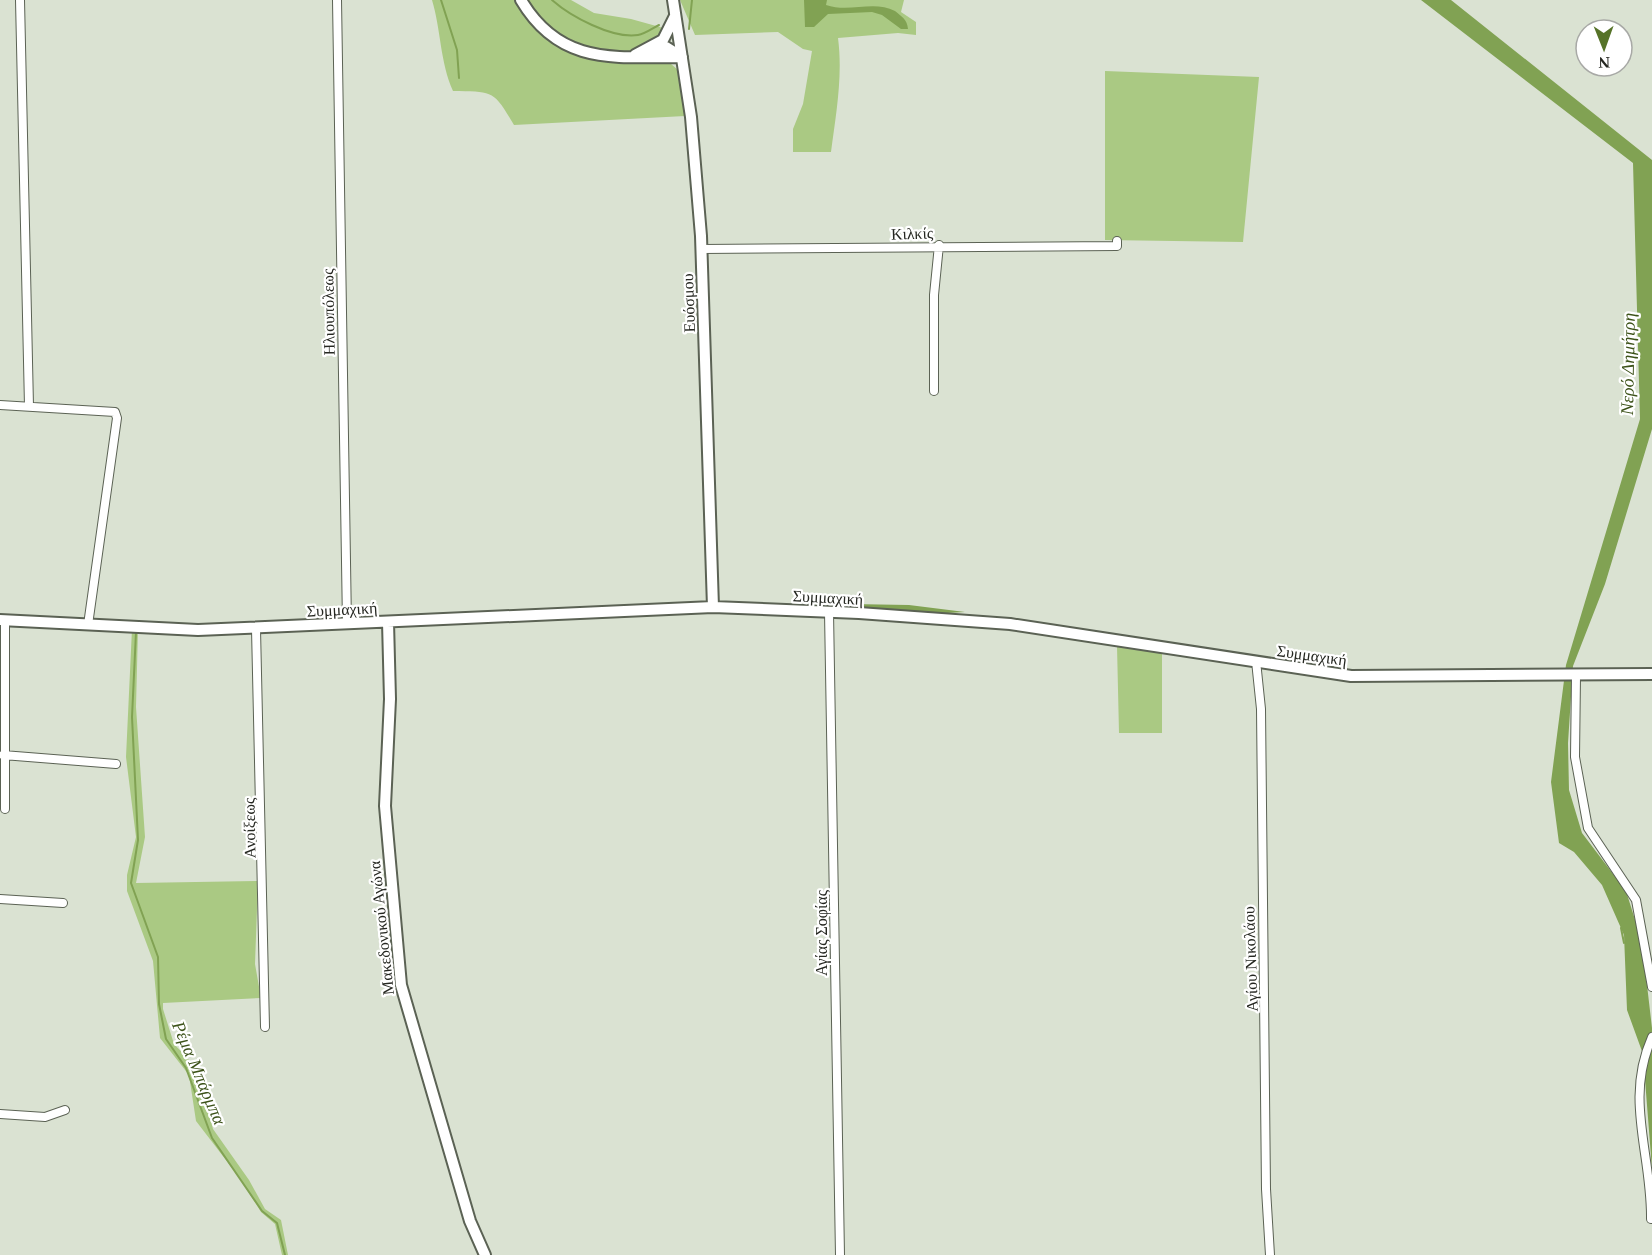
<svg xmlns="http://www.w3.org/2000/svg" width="1652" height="1255" font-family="'Times New Roman',serif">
  <rect width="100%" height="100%" fill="#dae2d2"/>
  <!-- green -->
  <path fill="#aac983" d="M432 0H571L594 13 631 19 667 29 664 58 678 70 685 116 514 125C493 89 493 92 453 91 440 62 441 30 432 0Z
    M680 0H904L901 12 916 22V35L898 33 838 38C843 76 836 114 831 152H793V129L803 104 812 51 803 49 778 32 695 35Z
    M1105 71 1259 77 1243 242 1105 240Z
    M132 629H138L136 707 145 837 136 883 258 881 255 964 261 998 163 1003V1009L174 1044 196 1067 213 1129 249 1180 265 1209 281 1220 288 1255H282L275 1224 261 1212 239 1177 196 1121 189 1075 160 1038 153 961 127 891V875L136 837 126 757Z
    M1117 646 1162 653V733H1119Z"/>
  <!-- water -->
  <path fill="#81a253" d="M804 0H827L826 5C849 13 874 0 895 11 902 17 907 19 908 29H901L882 15 872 12 828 14 814 27H805Z
    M1421 0H1451L1652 160V429L1605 584 1573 666 1568 743 1569 790 1582 833 1626 891 1642 942 1652 1028V1169L1643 1054 1627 1010 1624 935 1602 885 1574 852 1559 843 1551 782 1566 665 1640 419 1633 163Z
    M836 600 843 607 850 604 909 605 965 612C907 616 849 612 792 601Z"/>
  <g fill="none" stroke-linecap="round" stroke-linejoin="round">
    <!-- stream -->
    <path stroke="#81a253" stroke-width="2" d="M441 0 457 50 459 78
      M552 0C570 16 612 39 638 35 645 34 653 28 659 25
      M689 29 692 0
      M136 632 132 717 138 840 131 883 158 957 159 1004 166 1039 186 1068 212 1138 262 1211 277 1223 285 1255
      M1621 928 1624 943"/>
    <!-- street casing -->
    <g stroke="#5b6254" stroke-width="10">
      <path id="street" d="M20 0 29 406
        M337 0 347 624
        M702 249 1117 246V241
        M934 391V295L939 245
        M0 405 115 412 117 418 88 625
        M829 612 840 1255
        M256 629 265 1027
        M1256 661 1261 709 1266 1189 1270 1255
        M1576 676 1575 757 1588 828 1636 900 1652 987
        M3 755 116 764
        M5 809V620
        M0 899 63 903
        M0 1114 45 1117 65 1110
        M1651 1219C1652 1154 1624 1100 1652 1037"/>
    </g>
    <!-- secondary casing -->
    <g stroke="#5b6254" stroke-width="14">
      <path id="secondary" d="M521 0C560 66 615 57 682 57
        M673 0 691 117 701 236 713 607
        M652 48 666 47 682 57
        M635 55 663 40 675 16
        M0 620 198 630 713 607 859 613 1010 624 1351 676 1652 674
        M388 622 390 699 385 806 401 985 470 1221 485 1255"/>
    </g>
    <!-- street -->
    <use href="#street" stroke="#fff" stroke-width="8"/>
    <!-- secondary -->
    <use href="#secondary" stroke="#fff" stroke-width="10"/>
  </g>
  <g text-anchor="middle" stroke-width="4.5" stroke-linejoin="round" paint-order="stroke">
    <!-- street labels -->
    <g font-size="16" fill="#252721" stroke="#fff">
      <text transform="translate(912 233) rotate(-2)" y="6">Κιλκίς</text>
      <text transform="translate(688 303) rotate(-92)" y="6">Ευόσμου</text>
      <text transform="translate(328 312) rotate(-91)" y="6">Ηλιουπόλεως</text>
      <text transform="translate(828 597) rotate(3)" y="6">Συμμαχική</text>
      <text transform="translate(342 609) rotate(-3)" y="6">Συμμαχική</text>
      <text transform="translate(1312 655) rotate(8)" y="6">Συμμαχική</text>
      <text transform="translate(249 828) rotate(-91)" y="6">Ανοίξεως</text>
      <text transform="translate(381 928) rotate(-96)" y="6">Μακεδονικού Αγώνα</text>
      <text transform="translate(821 933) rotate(-90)" y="6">Αγίας Σοφίας</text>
      <text transform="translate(1250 959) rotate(-92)" y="6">Αγίου Νικολάου</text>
    </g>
    <!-- water labels -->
    <g font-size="18" font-style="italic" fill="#3c5219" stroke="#fff">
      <text transform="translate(1628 364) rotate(-89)" y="6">Νερό Δημήτρη</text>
      <text transform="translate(199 1073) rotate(67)" y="6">Ρέμα Μπάρμπα</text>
    </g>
  </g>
  <!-- north arrow -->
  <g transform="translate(1604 48) rotate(179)"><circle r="28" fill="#ffffff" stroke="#a8a9a6" stroke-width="1.5"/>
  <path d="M0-4.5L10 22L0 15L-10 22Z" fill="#567328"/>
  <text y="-9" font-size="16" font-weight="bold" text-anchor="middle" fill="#252721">N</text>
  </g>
</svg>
